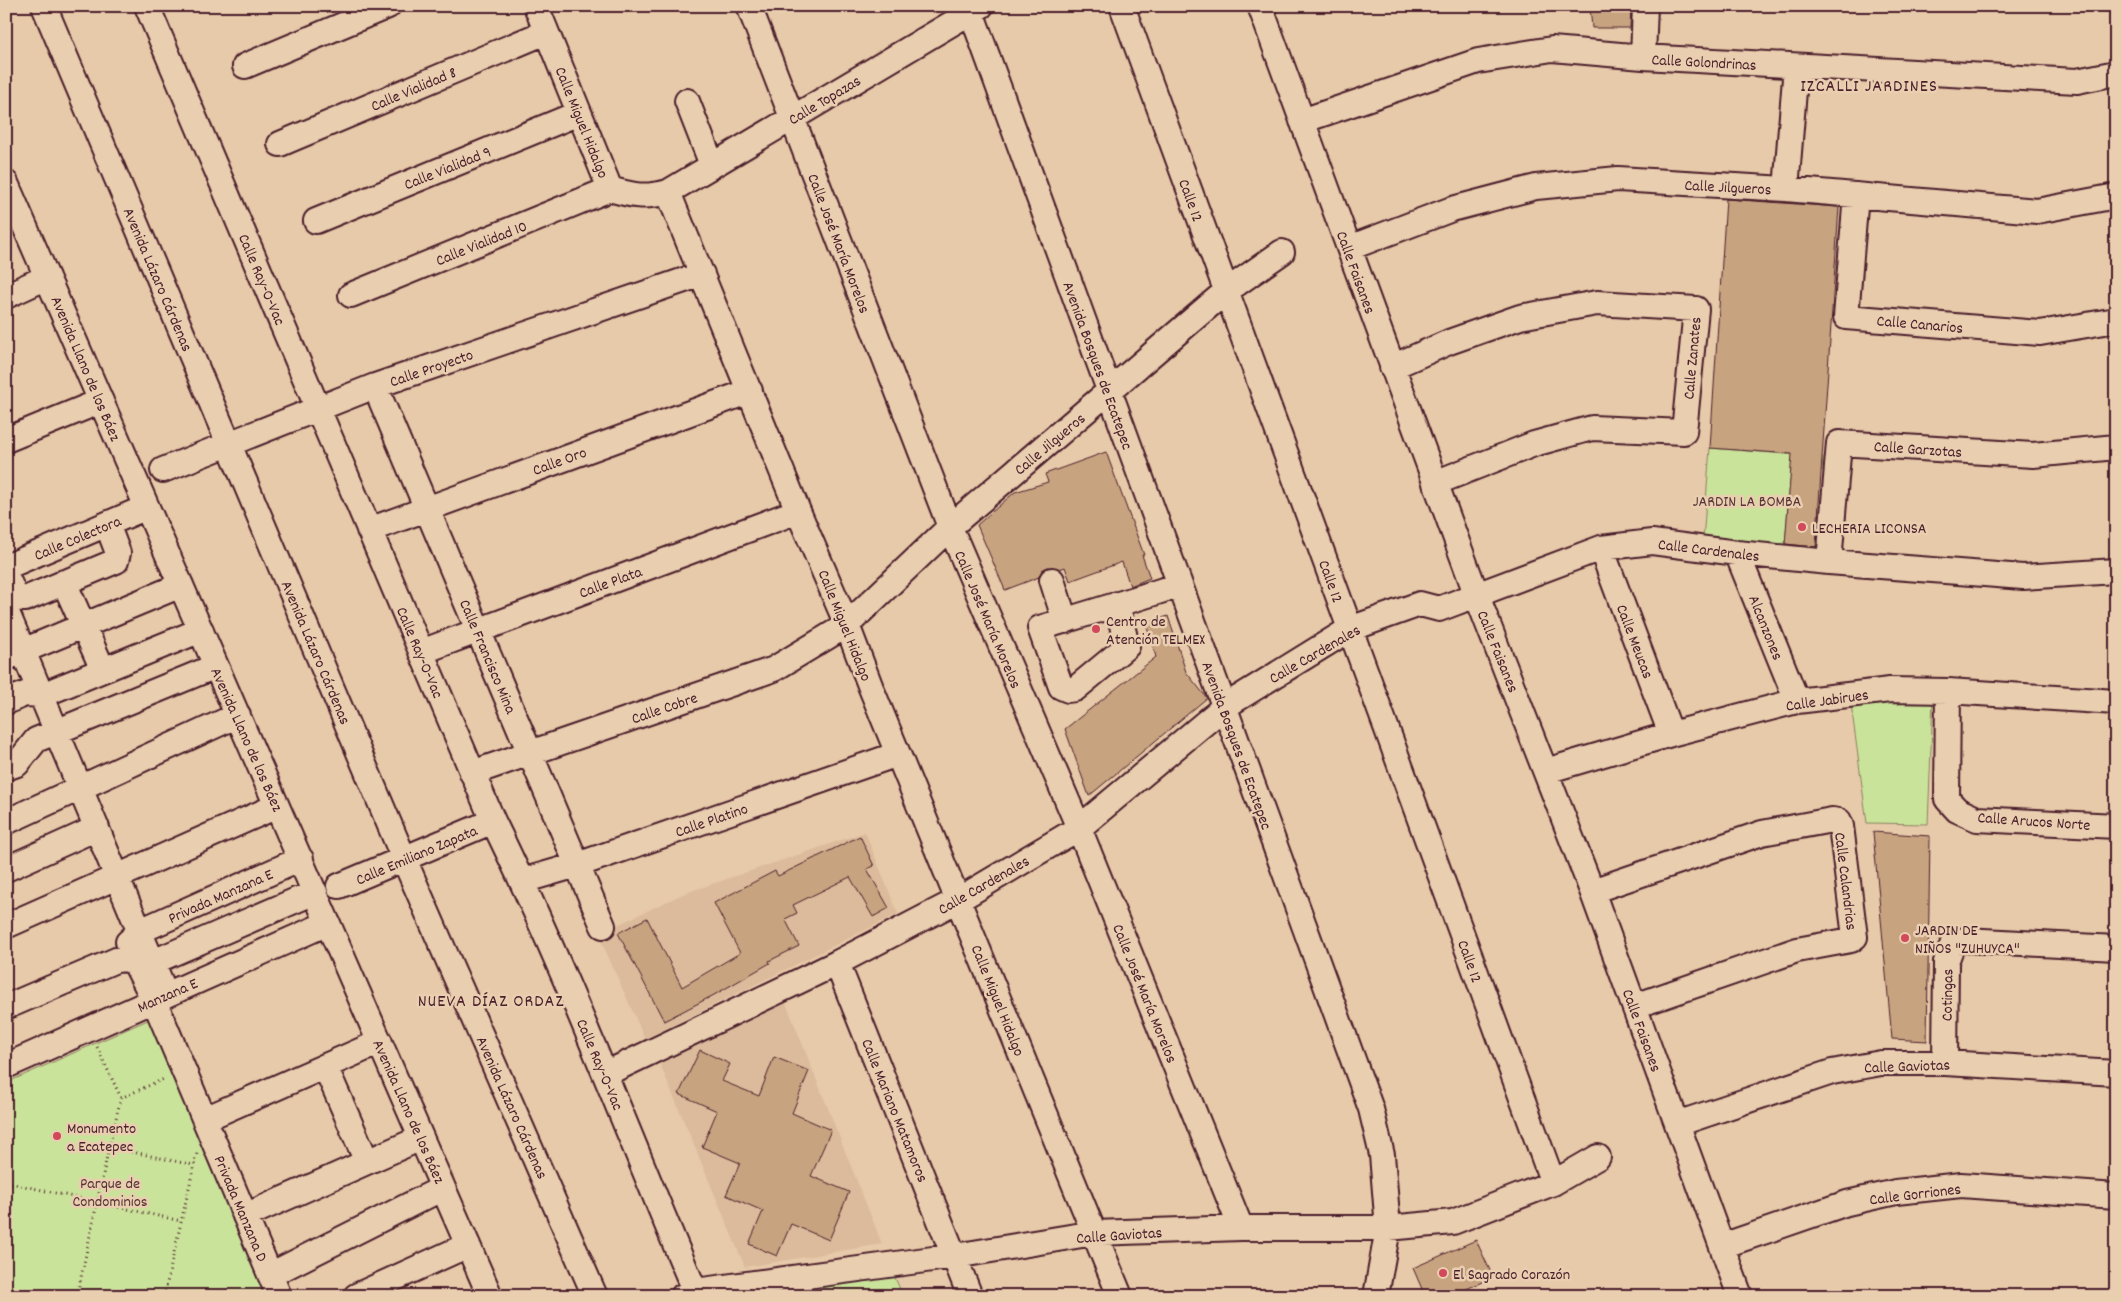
<svg xmlns="http://www.w3.org/2000/svg" width="2122" height="1302" font-family="Dekko,sans-serif">
  <rect width="100%" height="100%" fill="#e7caa9"/>
  <filter id="ink" filterUnits="userSpaceOnUse"><feTurbulence type="fractalNoise" baseFrequency=".02" numOctaves="2"/><feDisplacementMap in="SourceGraphic" scale="10" xChannelSelector="R" yChannelSelector="G"/><feConvolveMatrix kernelMatrix="1 2 1 2 8 2 1 2 1" color-interpolation-filters="sRGB"/></filter>
  <g filter="url(#ink)">
    <!-- built -->
    <path fill="#dbbb9b" d="M865 832 898 914 645 1039 598 934 683 894Z
      M784 998 882 1244 745 1267 660 1064Z"/>
    <!-- green -->
    <path fill="#cae39a" stroke="#8a8162" d="M1710 448 1823 457 1822 471 1791 469 1785 547 1703 541Z
      M1933 698 1928 824 1867 823 1851 704Z
      M150 1019 266 1296H6V1083Z
      M893 1273 903 1296H772Z"/>
    <!-- building -->
    <path fill="#c8a380" stroke="#4a1f2b" d="M1590 6H1631L1630 28H1592Z
      M1726 199 1839 207 1816 547 1785 544 1792 454 1710 448Z
      M1106 452 1144 555H1142L1150 578 1130 586 1122 562 1070 581 1065 567 1060 569 1048 567 1042 570 1039 577 1005 590 977 525 1015 492 1048 482 1045 474Z
      M1168 616 1186 672 1207 698 1089 796 1065 729 1156 657 1146 624Z
      M1873 832 1930 836 1927 1041 1892 1039Z
      M860 836 874 866 867 869 889 908 873 917 850 877 793 905 797 913 785 919 799 946 769 961 770 963 714 995 664 1021 618 933 647 918 682 987 740 953 714 903 775 871 778 876Z
      M700 1050 730 1064 722 1081 759 1096 774 1057 809 1071 792 1113 831 1130 811 1176 849 1192 829 1240 791 1224 777 1256 749 1244 763 1211 726 1195 740 1163 702 1147 717 1111 679 1094Z
      M1476 1240 1493 1277 1451 1296H1425L1413 1268Z"/>
    <g fill="none" stroke-linecap="round" stroke-linejoin="round">
      <!-- minor casing -->
      <g stroke="#4a1f2b" stroke-width="28">
        <path id="minor" d="M44 6 404 859 595 1296
          M147 6 493 821C569 976 629 1138 697 1296
          M536 6 610 189
          M749 6 950 527 1079 828 1241 1228
          M969 6 1371 1109 1382 1155 1388 1228 1376 1296
          M1122 6 1553 1183
          M1260 6 1477 596 1592 891 1740 1296
          M1643 57 1645 6
          M245 66 388 6
          M687 101 712 165
          M1302 121 1478 61 1552 49 1643 57 2077 81 2116 73
          M280 144 546 32
          M6 183 490 1296
          M610 189C633 196 645 198 668 192L981 6
          M1786 189 1796 66
          M668 192 798 511 847 625 871 688 1120 1296
          M1856 195 1846 317 2040 333 2116 320
          M316 221 579 113
          M1349 248 1452 209 1536 187 1618 179 1786 189 2037 211 2116 196
          M351 295 610 189
          M6 296 47 277
          M1392 367 1449 342 1520 317 1597 303 1696 309 1684 432 1592 428 1534 444 1435 483
          M375 386 603 926
          M6 440 101 401
          M163 470 375 386 702 274
          M369 530 750 391
          M1601 548 1671 734
          M1737 553 1797 701
          M1829 562 1839 443 2033 455 2116 447
          M6 567 147 507
          M6 575 16 598 25 599 116 561 118 553 107 524
          M1052 580 1065 621
          M64 582 103 670
          M1117 604 1127 646 1075 689 1068 690 1061 687 1040 628C1086 614 1133 600 1179 585
          M6 610 166 995
          M421 652 798 511
          M6 658 181 585
          M1948 691 1947 799 1957 810 1977 819 2116 826
          M6 702 25 694 42 695 201 630
          M6 768 17 764 36 740 216 666
          M1546 771 1671 734 1797 701 1890 690 1948 691 2116 702
          M472 773 774 669 847 625 950 527 1225 292 1282 252
          M6 822 238 715
          M6 869 97 828
          M522 881 577 865 898 754
          M339 886 493 821
          M1592 891 1762 833 1832 820 1839 821 1841 826 1855 937 1851 940 1797 950 1635 1006
          M6 926 277 806
          M128 942 140 931 301 859
          M153 962 315 892
          M837 963 970 1296
          M6 1007 116 960 126 959 135 963 154 1000 279 1296
          M1945 1063 1946 962 1953 943 1965 940 2116 948
          M6 1066 328 923
          M325 1066 367 1162
          M605 1074 837 963 958 900 1079 828 1224 707 1350 629 1420 604 1439 609 1601 548 1652 542 1737 553 1829 562 2023 577 2116 571
          M205 1119 380 1042
          M1677 1124 1832 1072 1881 1063H1945L2116 1073
          M245 1216 421 1138
          M1722 1246 1847 1203 1896 1192 1961 1185 2116 1196
          M270 1275 443 1188
          M356 1296 468 1245
          M683 1296 695 1291 955 1256 1094 1233 1241 1228H1388L1453 1222 1553 1183 1598 1157"/>
      </g>
      <!-- path -->
      <path stroke="#4a1f2b" stroke-width="3" stroke-dasharray="1 4" stroke-linecap="butt" d="M97 1047 121 1098
        M109 1147 121 1098 166 1078
        M6 1182 181 1221
        M77 1296 109 1147 193 1165
        M164 1296 197 1153"/>
      <!-- minor -->
      <use href="#minor" stroke="#e9ceb0" stroke-width="24"/>
    </g>
  </g>
  <!-- markers -->
  <g fill="#d1495b" stroke="#e9ceb0" stroke-width="2">
    <circle cx="1802" cy="527" r="5"/>
    <circle cx="1096" cy="629" r="5"/>
    <circle cx="1905" cy="938" r="5"/>
    <circle cx="57" cy="1136" r="5"/>
    <circle cx="1443" cy="1273" r="5"/>
  </g>
  <g text-anchor="middle" stroke-width="5" stroke-linejoin="round" paint-order="stroke">
    <!-- street labels -->
    <g font-size="16" fill="#4a1f2b" stroke="#e9ceb0">
      <text transform="translate(1704 61) rotate(3)" y="6">Calle Golondrinas</text>
      <text transform="translate(413 88) rotate(-23)" y="6">Calle Vialidad 8</text>
      <text transform="translate(824 99) rotate(-31)" y="6">Calle Topazas</text>
      <text transform="translate(583 122) rotate(68)" y="6">Calle Miguel Hidalgo</text>
      <text transform="translate(447 167) rotate(-22)" y="6">Calle Vialidad 9</text>
      <text transform="translate(1728 186) rotate(3)" y="6">Calle Jilgueros</text>
      <text transform="translate(1192 200) rotate(70)" y="6">Calle 12</text>
      <text transform="translate(481 242) rotate(-22)" y="6">Calle Vialidad 10</text>
      <text transform="translate(840 243) rotate(69)" y="6">Calle José María Morelos</text>
      <text transform="translate(1357 272) rotate(70)" y="6">Calle Faisanes</text>
      <text transform="translate(159 279) rotate(67)" y="6">Avenida Lázaro Cárdenas</text>
      <text transform="translate(263 279) rotate(67)" y="6">Calle Ray-O-Vac</text>
      <text transform="translate(1920 323) rotate(5)" y="6">Calle Canarios</text>
      <text transform="translate(1691 358) rotate(-85)" y="6">Calle Zanates</text>
      <text transform="translate(1099 365) rotate(70)" y="6">Avenida Bosques de Ecatepec</text>
      <text transform="translate(431 367) rotate(-19)" y="6">Calle Proyecto</text>
      <text transform="translate(87 368) rotate(67)" y="6">Avenida Llano de los Báez</text>
      <text transform="translate(1049 443) rotate(-40)" y="6">Calle Jilgueros</text>
      <text transform="translate(1918 448) rotate(4)" y="6">Calle Garzotas</text>
      <text transform="translate(559 460) rotate(-20)" y="6">Calle Oro</text>
      <text transform="translate(77 537) rotate(-23)" y="6">Calle Colectora</text>
      <text transform="translate(1709 549) rotate(7)" y="6">Calle Cardenales</text>
      <text transform="translate(610 581) rotate(-20)" y="6">Calle Plata</text>
      <text transform="translate(1332 581) rotate(70)" y="6">Calle 12</text>
      <text transform="translate(989 619) rotate(67)" y="6">Calle José María Morelos</text>
      <text transform="translate(846 625) rotate(68)" y="6">Calle Miguel Hidalgo</text>
      <text transform="translate(1767 627) rotate(68)" y="6">Alcanzones</text>
      <text transform="translate(1636 641) rotate(69)" y="6">Calle Meucas</text>
      <text transform="translate(1499 651) rotate(68)" y="6">Calle Faisanes</text>
      <text transform="translate(317 652) rotate(67)" y="6">Avenida Lázaro Cárdenas</text>
      <text transform="translate(421 652) rotate(67)" y="6">Calle Ray-O-Vac</text>
      <text transform="translate(1314 653) rotate(-30)" y="6">Calle Cardenales</text>
      <text transform="translate(489 656) rotate(67)" y="6">Calle Francisco Mina</text>
      <text transform="translate(1827 699) rotate(-8)" y="6">Calle Jabirues</text>
      <text transform="translate(664 707) rotate(-19)" y="6">Calle Cobre</text>
      <text transform="translate(248 739) rotate(66)" y="6">Avenida Llano de los Báez</text>
      <text transform="translate(1238 745) rotate(70)" y="6">Avenida Bosques de Ecatepec</text>
      <text transform="translate(711 819) rotate(-19)" y="6">Calle Platino</text>
      <text transform="translate(2034 820) rotate(4)" y="6">Calle Arucos Norte</text>
      <text transform="translate(416 854) rotate(-23)" y="6">Calle Emiliano Zapata</text>
      <text transform="translate(1847 881) rotate(83)" y="6">Calle Calandrias</text>
      <text transform="translate(983 884) rotate(-30)" y="6">Calle Cardenales</text>
      <text transform="translate(220 895) rotate(-24)" y="6">Privada Manzana E</text>
      <text transform="translate(1471 961) rotate(70)" y="6">Calle 12</text>
      <text transform="translate(1146 993) rotate(68)" y="6">Calle José María Morelos</text>
      <text transform="translate(167 994) rotate(-24)" y="6">Manzana E</text>
      <text transform="translate(1946 995) rotate(-89)" y="6">Cotingas</text>
      <text transform="translate(999 1000) rotate(68)" y="6">Calle Miguel Hidalgo</text>
      <text transform="translate(1643 1030) rotate(70)" y="6">Calle Faisanes</text>
      <text transform="translate(601 1064) rotate(67)" y="6">Calle Ray-O-Vac</text>
      <text transform="translate(1907 1065) rotate(-2)" y="6">Calle Gaviotas</text>
      <text transform="translate(513 1107) rotate(66)" y="6">Avenida Lázaro Cárdenas</text>
      <text transform="translate(896 1110) rotate(68)" y="6">Calle Mariano Matamoros</text>
      <text transform="translate(410 1111) rotate(66)" y="6">Avenida Llano de los Báez</text>
      <text transform="translate(1915 1193) rotate(-7)" y="6">Calle Gorriones</text>
      <text transform="translate(242 1208) rotate(67)" y="6">Privada Manzana D</text>
      <text transform="translate(1119 1234) rotate(-4)" y="6">Calle Gaviotas</text>
    </g>
    <!-- park labels -->
    <g font-size="16" fill="#573336" stroke="#e9ceb0">
      <text x="1747" y="506">JARDIN LA BOMBA</text>
      <text x="110" y="1188">Parque de<tspan x="110" dy="18">Condominios</tspan></text>
    </g>
    <!-- poi labels -->
    <g font-size="16" fill="#4a1f2b" stroke="#e9ceb0" text-anchor="start">
      <text x="1812" y="533">LECHERIA LICONSA</text>
      <text x="1106" y="626">Centro de<tspan x="1106" dy="18">Atención TELMEX</tspan></text>
      <text x="1915" y="935">JARDIN DE<tspan x="1915" dy="18">NIÑOS "ZUHUYCA"</tspan></text>
      <text x="67" y="1133">Monumento<tspan x="67" dy="18">a Ecatepec</tspan></text>
      <text x="1453" y="1279">El Sagrado Corazón</text>
    </g>
    <!-- neighbourhood labels -->
    <g font-size="18" letter-spacing="1" fill="#4a1f2b" stroke="#e9ceb0">
      <text x="1869" y="91">IZCALLI JARDINES</text>
      <text x="491" y="1006">NUEVA DÍAZ ORDAZ</text>
    </g>
  </g>
  <!-- margin -->
  <rect width="2122" height="1302" fill="none" stroke="#e9ceb0" stroke-width="25"/>
  <rect x="12" y="12" width="2097" height="1277" fill="none" stroke="#4a1f2b" stroke-width="2" filter="url(#ink)"/>
</svg>
